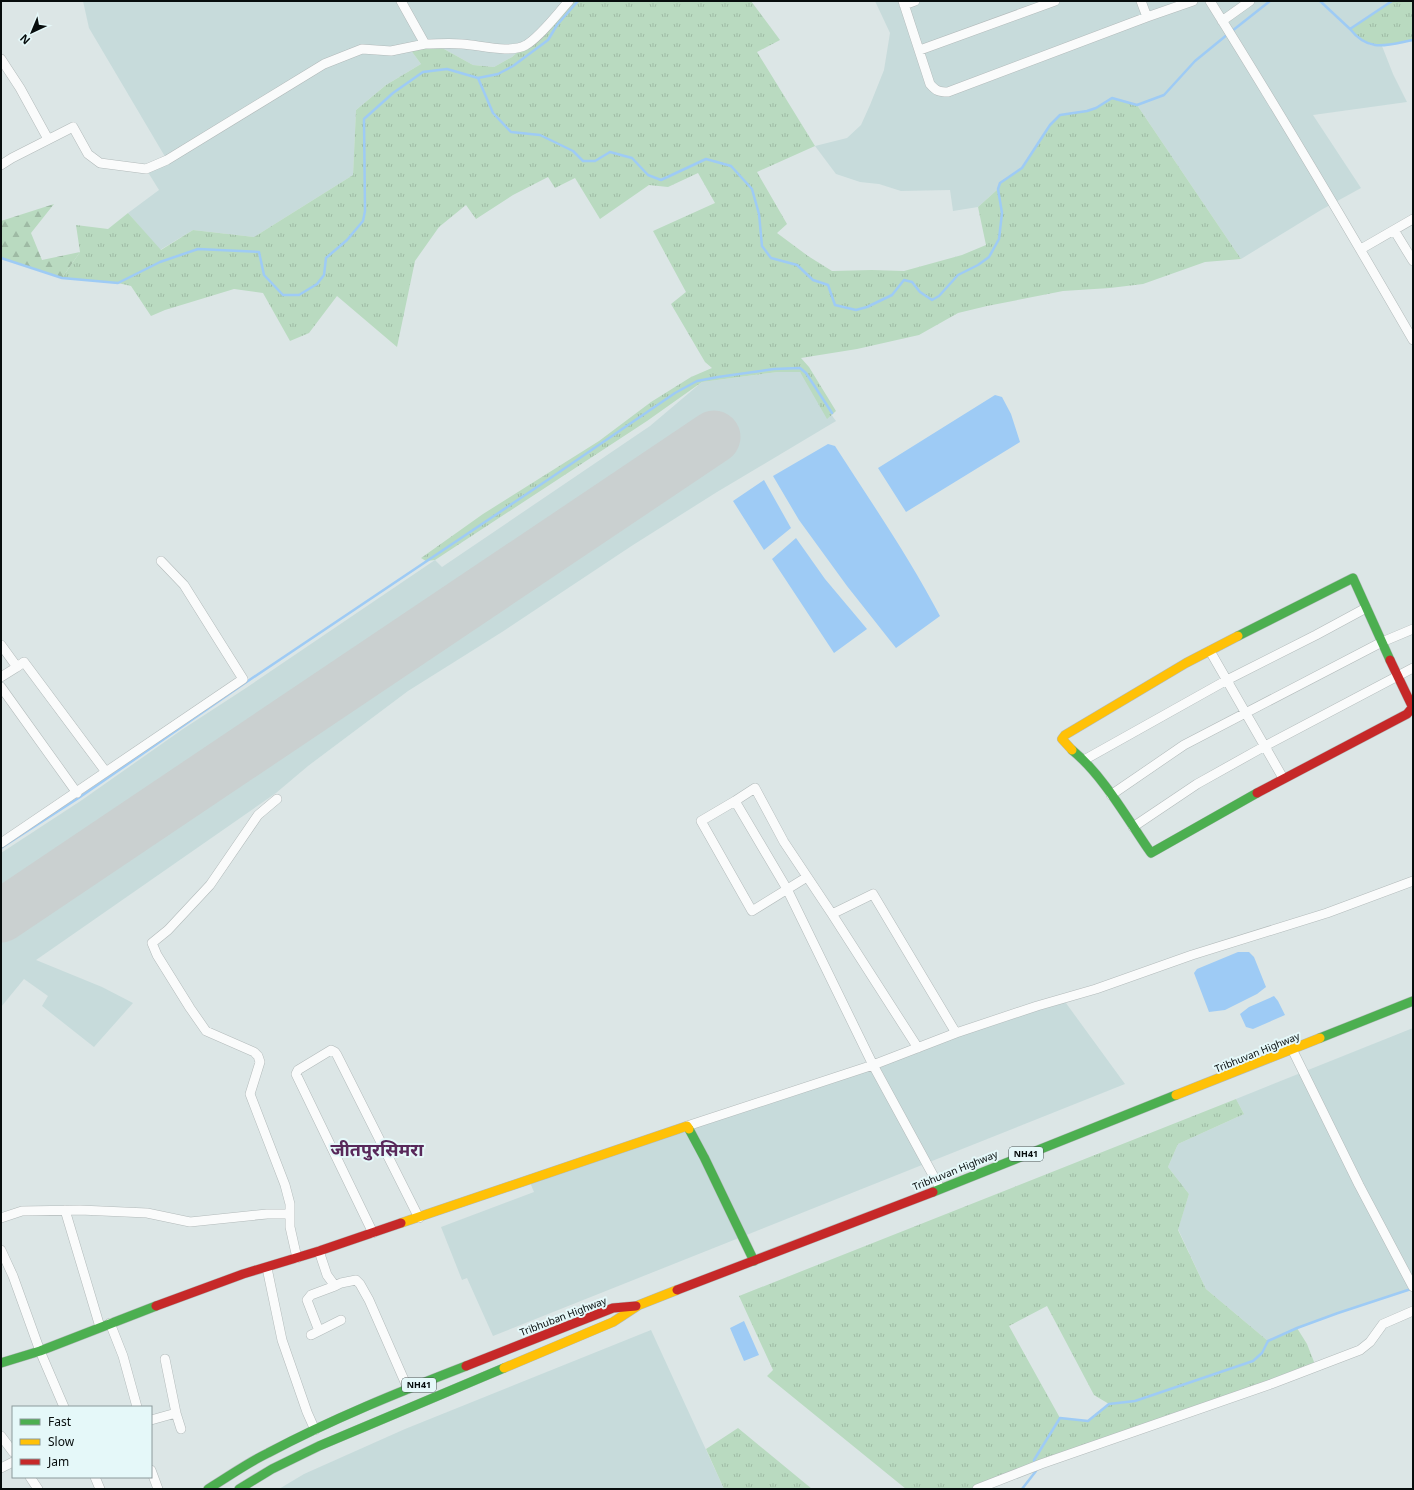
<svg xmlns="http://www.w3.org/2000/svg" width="1414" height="1490" font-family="Georgia,'Noto Sans Devanagari',serif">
  <defs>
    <pattern id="grass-tufts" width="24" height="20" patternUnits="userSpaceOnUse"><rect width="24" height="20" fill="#b9dac0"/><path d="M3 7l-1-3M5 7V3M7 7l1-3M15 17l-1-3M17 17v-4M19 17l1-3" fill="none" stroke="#9ebaa4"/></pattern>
    <pattern id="forest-firs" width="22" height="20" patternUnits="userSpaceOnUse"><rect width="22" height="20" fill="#b9dac0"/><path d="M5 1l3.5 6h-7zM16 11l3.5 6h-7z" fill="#9ebaa4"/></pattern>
  </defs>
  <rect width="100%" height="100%" fill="#dce6e6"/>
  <!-- built -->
  <path fill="#c7dbdb" d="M83 1H569L539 36 512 57 494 67 473 65 444 49 407 45 421 64 386 85 356 110 353 175 254 237 193 230 160 250 128 213 159 190 146 169 167 160 89 28Z
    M875 1H1392L1350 29 1370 45 1382 46 1393 74 1407 102 1313 115 1361 188 1321 210 1241 259 1137 105 1113 98 1096 108 1087 111 1060 115 1047 129 1022 168 1000 183 998 189 978 207 953 211 950 190 901 191 879 184 860 182 836 174 815 146 847 138 861 125 870 105 884 70 890 33Z
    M778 372H800L836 421 717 492 633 545 502 632 408 691 308 766 276 793 36 960 102 987 133 1003 94 1047 42 1006 48 996 24 979 1 1007V853L82 800 183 729 246 688 435 560 442 567 650 426 702 382Z
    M1063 999 1125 1084 493 1336 467 1278 462 1280 441 1227 534 1192 529 1180Z
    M1413 1028V1287L1411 1285 1407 1291 1338 1313 1297 1328 1268 1341 1206 1289 1178 1229 1189 1194 1168 1167 1178 1144 1244 1114 1236 1099Z
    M651 1330 724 1489H279L304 1474 405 1429Z"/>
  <!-- grass -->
  <path fill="url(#grass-tufts)" fill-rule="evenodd" d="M570 1H751L780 40 757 52 815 146 757 172 787 224 777 233 808 256 832 271 872 270 904 271 962 255 986 245 978 207 998 189 1000 183 1022 168 1047 129 1060 115 1087 111 1096 108 1112 98 1137 105 1241 259 1205 262 1143 284 1110 288 1063 291 987 306 958 313 919 335 857 349 801 358 809 367 836 411 827 419 800 372H778L702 382 647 421 435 560 426 561 421 558 483 514 599 441 651 402 691 377 712 368 705 362 671 304 686 292 653 231 715 203 698 173 668 187 649 185 600 219 575 178 555 188 548 177 513 195 476 219 466 205 439 227 415 261 397 347 337 296 309 333 290 341 263 293 234 289 165 310 151 316 131 286 118 283 62 278 80 252 76 225 108 229 128 213 161 250 193 230 254 237 353 175 356 110 386 85 421 64 407 45 438 47 444 49 473 65 494 67 512 57 540 34Z
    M1392 1H1413V40C1387 45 1369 53 1350 29Z
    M1236 1099 1244 1114 1178 1144 1168 1167 1189 1194 1178 1230 1206 1289 1268 1341 1297 1328 1307 1344 1316 1367 979 1489H906L767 1376 773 1370 739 1296ZM1047 1306 1094 1395 1109 1404 1088 1421 1060 1418 1009 1326Z
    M738 1428 812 1489H724L706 1449Z"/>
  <!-- forest -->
  <path fill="url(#forest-firs)" d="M54 204 31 233 42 260 80 252 62 278 2 258 1 221Z"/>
  <!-- water -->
  <path fill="#9ecbf5" d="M995 395 1002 397 1011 414 1020 442 906 512 878 468Z
    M828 444 835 446C871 502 909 557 940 616L896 648 847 586 799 520 773 476Z
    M764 480 791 528 764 550 733 501Z
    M796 538 825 579 867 629 834 653 772 559Z
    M1238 952H1249L1254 957 1266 987 1257 994 1225 1010 1209 1012 1194 973 1197 969Z
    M1274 996 1278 1001 1285 1015 1253 1029 1246 1027 1240 1014 1249 1007Z
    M744 1321 759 1355 744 1361 730 1328Z"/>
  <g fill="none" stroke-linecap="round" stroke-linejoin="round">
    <!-- stream -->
    <path stroke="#9ecbf5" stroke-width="2.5" d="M1320 1 1350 29 1392 1
      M1350 29C1369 53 1387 45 1413 40
      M1232 31 1270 1
      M478 78 498 74 513 66 548 40 557 25 578 1
      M1 258 62 278 118 283 160 262 198 249 259 252 264 275 283 295H299L317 284 324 275 326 258 347 240 363 221 365 211 364 119 393 93 423 72 447 69 478 78 493 113 511 132 540 135 573 151 583 161H595L610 152 632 158 648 175 661 180 706 159 731 166 752 189 759 214 762 246 771 258 797 265 813 280 828 285 835 305 856 310 867 307 892 295 904 280 912 282 920 292 932 300 939 296 958 275 978 265 989 257 999 239 1002 213 998 189 1000 183 1022 168 1050 125 1060 115 1087 111 1096 108 1112 98 1137 105 1164 95 1195 61 1228 34
      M1 848 80 797 245 683 552 477 675 393 697 381 718 377 774 369 800 368 806 373 832 413
      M1035 1463 1034 1460 1060 1418 1088 1421 1109 1404 1135 1401 1253 1361 1262 1353 1268 1341 1297 1328 1338 1313 1411 1289
      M1022 1489 1036 1471 1035 1468"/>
    <!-- runway -->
    <path stroke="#cad0d0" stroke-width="53" d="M1 916 714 437"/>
    <!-- street casing -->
    <g stroke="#b2baba" stroke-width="10">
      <path id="street" d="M401 1 425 44C437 44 449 43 462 44 480 45 510 54 526 45 541 36 557 14 569 1
        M903 1 930 84C936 91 939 92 948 92L1147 17 1193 1
        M1141 1 1147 17
        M1210 1C1280 113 1347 226 1413 340
        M904 5 915 1
        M1222 21 1250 1
        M920 50 1055 1
        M1 59 20 88 48 139
        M1 165 12 158 73 127 88 154 100 163 146 169 167 160 324 64 362 49 391 51 425 44
        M1394 230 1413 261
        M1361 249 1413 219
        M1 645 17 667 1 677
        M1210 651 1283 778
        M17 667 24 662 106 772
        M1 687 77 793
        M1084 760 1227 680 1316 635 1366 608
        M1111 795 1184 745 1382 642 1413 629
        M277 799 258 815 210 885 168 930 152 943 157 955 190 1008 206 1031 254 1052 258 1056 260 1062 250 1094 285 1185 290 1204V1227L297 1258
        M735 801 787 889 873 1065 940 1188
        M1133 827 1197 784 1265 746 1413 668
        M1 843 243 679 184 585 161 561
        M807 877 752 911 701 821 735 801 755 788 784 842 832 914 918 1048
        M832 914 873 894 956 1033
        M1292 1049 1359 1185 1413 1287
        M687 1126 873 1065 956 1033 1037 1006 1096 989 1192 955 1327 913 1413 881
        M65 1210 100 1327
        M1 1218 22 1211 80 1210 147 1213 190 1222 267 1214H289
        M373 1233 296 1074 298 1070 331 1050 335 1052 337 1055 419 1218
        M1 1250 13 1276 40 1351 64 1407
        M319 1251 327 1275 335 1286 341 1283 356 1280 360 1284 369 1300 408 1389
        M267 1268 282 1340 307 1412 315 1430
        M110 1323 123 1356 137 1407
        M319 1331 341 1320
        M311 1335 319 1331 307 1300 311 1295 335 1286
        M176 1413 181 1429
        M151 1420 176 1413 165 1359
        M1 1436 13 1452
        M1 1468 13 1462
        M151 1470 158 1489
        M30 1477 38 1489
        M95 1477 100 1489
        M977 1489 1041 1464 1271 1384 1360 1350 1370 1342 1383 1324 1413 1311"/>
    </g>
    <!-- fast casing -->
    <g stroke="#b2baba" stroke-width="10">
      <path id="fast" d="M1238 636 1353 578 1390 660
        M1072 750C1103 775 1128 820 1151 853L1257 793
        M1320 1038 1413 1001
        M689 1129 704 1157 754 1261
        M933 1192 1176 1095
        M1 1363 40 1351 156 1306
        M208 1489C228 1477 247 1463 268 1453 332 1419 399 1392 466 1366
        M239 1489 272 1469 319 1446 504 1368"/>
    </g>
    <!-- slow casing -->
    <g stroke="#b2baba" stroke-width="10">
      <path id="slow" d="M1072 750 1062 739 1065 735 1186 663 1238 636
        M1176 1095 1320 1038
        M401 1223 687 1126 689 1129
        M504 1368 613 1322 639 1305 677 1290"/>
    </g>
    <!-- jam casing -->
    <g stroke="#b2baba" stroke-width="10">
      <path id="jam" d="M1390 660 1413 708
        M1257 793 1407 714 1412 708
        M677 1290 933 1192
        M156 1306 243 1274 319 1251 401 1223
        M466 1366 613 1308 636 1306"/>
    </g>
    <!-- street -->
    <use href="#street" stroke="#fafbfb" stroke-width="9"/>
    <!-- fast -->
    <use href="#fast" stroke="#4caf50" stroke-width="9"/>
    <!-- slow -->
    <use href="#slow" stroke="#ffc107" stroke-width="9"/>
    <!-- jam -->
    <use href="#jam" stroke="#c62828" stroke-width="9"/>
  </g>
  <g text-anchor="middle" stroke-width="4" stroke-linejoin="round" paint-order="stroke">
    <!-- shield labels -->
    <g fill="#e5f8f9" stroke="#4a5454" stroke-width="1">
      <rect x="1009" y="1147" width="34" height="14" rx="3"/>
      <rect x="402" y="1378" width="34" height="14" rx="3"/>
    </g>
    <g font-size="9" font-weight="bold" fill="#070d0d">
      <text x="1026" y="1157">NH41</text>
      <text x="419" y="1388">NH41</text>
    </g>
    <!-- street labels -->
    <g font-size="10" fill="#070d0d" stroke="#e5f8f9">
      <text transform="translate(1257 1052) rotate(-22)" y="4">Tribhuvan Highway</text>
      <text transform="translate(955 1170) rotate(-22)" y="4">Tribhuvan Highway</text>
      <text transform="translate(563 1316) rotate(-21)" y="4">Tribhuban Highway</text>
    </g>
    <!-- town labels -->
    <g font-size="18" font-weight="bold" fill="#58285a" stroke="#e5f8f9">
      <text x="377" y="1156">जीतपुरसिमरा</text>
    </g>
  </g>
  <!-- border -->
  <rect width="1414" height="1490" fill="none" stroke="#070d0d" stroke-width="4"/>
  <!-- legend -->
  <rect x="12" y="1406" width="140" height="72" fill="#e5f8f9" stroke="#8c9a9b"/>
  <rect x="20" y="1419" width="20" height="6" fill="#4caf50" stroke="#8c9a9b"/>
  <text x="48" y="1426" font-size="12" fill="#070d0d">Fast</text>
  <rect x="20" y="1439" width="20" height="6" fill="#ffc107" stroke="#8c9a9b"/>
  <text x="48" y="1446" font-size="12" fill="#070d0d">Slow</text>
  <rect x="20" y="1459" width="20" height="6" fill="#c62828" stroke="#8c9a9b"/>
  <text x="48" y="1466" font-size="12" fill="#070d0d">Jam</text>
  <!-- north arrow -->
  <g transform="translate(32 32) rotate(224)" stroke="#e5f8f9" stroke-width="3" paint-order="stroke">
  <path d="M0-3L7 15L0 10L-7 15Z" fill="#070d0d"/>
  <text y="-6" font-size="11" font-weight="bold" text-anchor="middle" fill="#070d0d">N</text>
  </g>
</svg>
